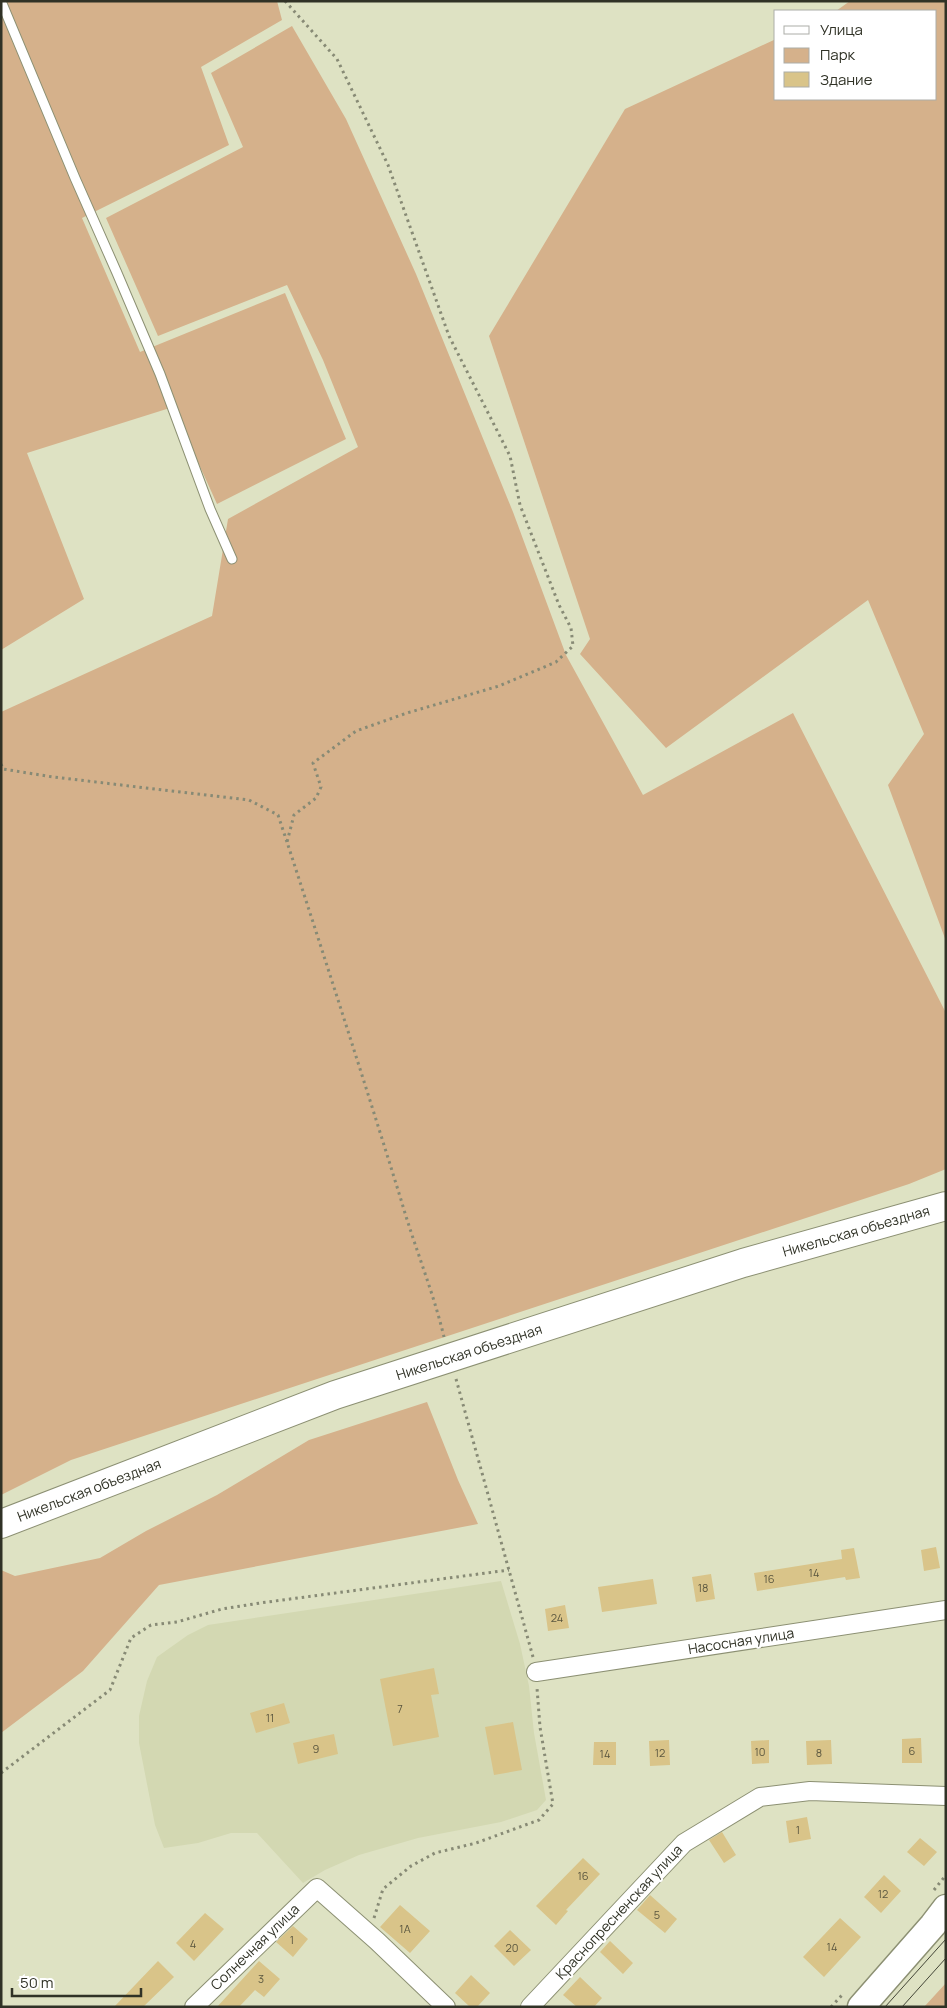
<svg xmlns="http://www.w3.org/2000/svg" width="947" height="2008" font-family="Manrope,sans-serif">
  <rect width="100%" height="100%" fill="#dee2c3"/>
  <!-- built -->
  <path fill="#d3d8b2" d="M501 1581 520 1644 529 1686 534 1733 546 1800 537 1810 501 1822 418 1838 359 1855 325 1870 303 1883 257 1833H231L198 1843 164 1848 155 1825 139 1743V1716L147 1681 157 1657 188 1635 208 1625Z"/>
  <!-- green -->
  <path fill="#d5b18b" d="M1 1H277L282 20 201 67 229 145 82 218 140 352 285 293 346 439 217 504 173 407 27 453 84 599 1 650Z
    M850 1H946V941L888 785 924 734 868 600 666 748 580 654 590 639 489 336 625 109 776 39V99H936V11H836Z
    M292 26 346 119 416 274 513 512 566 655 643 795 793 713 946 1013V1169L909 1184 71 1460 1 1495V712L212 616 228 519 358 447 323 360 287 285 158 336 106 218 243 147 211 73Z
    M427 1402 458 1480 478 1524 159 1585 83 1671 1 1733V1570L15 1576 100 1558 146 1531 217 1495 309 1440Z
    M946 1983V2007H924Z"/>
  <!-- building -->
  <path fill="#d9c489" d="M936 1547 940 1568 924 1571 921 1550Z
    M854 1548 860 1578 846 1580 845 1577 757 1591 754 1573 842 1559 841 1550Z
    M711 1574 715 1599 696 1602 692 1577Z
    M653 1579 657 1604 602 1612 598 1587Z
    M565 1605 569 1628 548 1631 545 1609Z
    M434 1668 439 1694 431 1695 439 1737 393 1746 380 1679Z
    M284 1703 290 1723 256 1733 250 1713Z
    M513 1722 522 1770 494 1775 485 1727Z
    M334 1734 338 1754 298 1764 293 1743Z
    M921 1738 922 1763H902V1739Z
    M669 1740 670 1765 650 1766 649 1741Z
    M769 1740V1763L752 1764 751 1741Z
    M831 1740 832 1764 807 1765 806 1741Z
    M594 1742H616V1765H593Z
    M807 1817 811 1839 789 1843 786 1821Z
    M722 1832 736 1855 724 1863 709 1840Z
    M920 1838 937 1852 924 1866 907 1852Z
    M583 1858 600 1874 566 1910 568 1911 556 1925 536 1906Z
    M884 1875 901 1891 881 1913 864 1897Z
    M650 1895 677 1919 665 1933 637 1910Z
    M400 1905 430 1931 410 1953 380 1927Z
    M205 1913 224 1929 194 1961 176 1943Z
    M840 1918 861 1937 824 1977 803 1957Z
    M293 1926 308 1939 293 1957 276 1942Z
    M510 1930 531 1950 514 1966 494 1946Z
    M610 1941 633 1963 623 1974 600 1952Z
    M158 1961 174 1977 143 2007H114Z
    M259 1961 280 1979 264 1997 255 1990 239 2007H217Z
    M471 1975 490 1993 477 2007H470L455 1993Z
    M580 1977 602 1998 594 2007H577L563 1995Z"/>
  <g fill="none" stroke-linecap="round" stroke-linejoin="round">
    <!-- service casing -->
    <g stroke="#8c9073" stroke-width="11">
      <path id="service" d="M1 1 75 178 117 273 160 374 210 509 232 559"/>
    </g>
    <!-- minor casing -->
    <g stroke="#8c9073" stroke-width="20">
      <path id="minor" d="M536 1672 946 1610
        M194 2007 317 1888 377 1941 446 2007
        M530 2007 684 1843 760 1797 810 1791 946 1796"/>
    </g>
    <!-- secondary casing -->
    <g stroke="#8c9073" stroke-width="29">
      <path id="secondary" d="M861 2007 933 1925 946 1908"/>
    </g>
    <!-- primary casing -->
    <g stroke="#8c9073" stroke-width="30">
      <path id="primary" d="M1 1524 335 1395 743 1263 946 1206"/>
    </g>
    <!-- path -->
    <path stroke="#878a75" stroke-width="3" stroke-dasharray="2.5 4" stroke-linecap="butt" d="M285 1 337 59 388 165 449 336 510 456 520 505 559 605 571 628 573 646 556 662 499 686 407 713 356 731 313 763 321 787 316 798 294 815 287 842C326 962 365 1083 402 1203 415 1248 433 1291 444 1337
      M1 764 3 769 53 777 249 800 278 815 287 842
      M456 1379 533 1657
      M1 1773 110 1690 131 1638 151 1625 177 1622 222 1609 260 1603 509 1570
      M934 1890 946 1875
      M374 1918 383 1889 411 1866 435 1853 476 1843 539 1820 553 1804 540 1727 537 1688
      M831 2007 843 1994"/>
    <!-- service -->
    <use href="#service" stroke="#fff" stroke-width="9"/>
    <!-- minor -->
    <use href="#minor" stroke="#fff" stroke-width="18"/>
    <!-- secondary -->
    <use href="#secondary" stroke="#fff" stroke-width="26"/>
    <!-- primary -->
    <use href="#primary" stroke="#fff" stroke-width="28"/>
    <!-- tram -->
    <path stroke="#434537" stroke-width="1" d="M885 2007 946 1939
      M902 2007 946 1958"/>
  </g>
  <g text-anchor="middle" stroke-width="4" stroke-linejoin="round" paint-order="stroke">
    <!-- number labels -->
    <g font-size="11" fill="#5a563f">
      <text x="814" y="1577">14</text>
      <text x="769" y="1583">16</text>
      <text x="703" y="1592">18</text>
      <text x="557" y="1622">24</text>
      <text x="400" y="1713">7</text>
      <text x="270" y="1722">11</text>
      <text x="316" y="1753">9</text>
      <text x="912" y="1755">6</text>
      <text x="760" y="1756">10</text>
      <text x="660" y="1757">12</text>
      <text x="819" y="1757">8</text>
      <text x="605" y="1758">14</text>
      <text x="798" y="1834">1</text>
      <text x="583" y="1880">16</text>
      <text x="883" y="1898">12</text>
      <text x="657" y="1919">5</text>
      <text x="405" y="1933">1А</text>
      <text x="292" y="1944">1</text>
      <text x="193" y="1948">4</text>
      <text x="832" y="1951">14</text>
      <text x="512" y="1952">20</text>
      <text x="261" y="1983">3</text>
    </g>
    <!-- street labels -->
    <g font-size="14" fill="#303226" stroke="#fff">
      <text transform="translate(856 1231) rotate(-16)" y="5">Никельская объездная</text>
      <text transform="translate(469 1352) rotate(-18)" y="5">Никельская объездная</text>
      <text transform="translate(89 1490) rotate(-21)" y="5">Никельская объездная</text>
      <text transform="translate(741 1641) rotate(-9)" y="5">Насосная улица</text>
      <text transform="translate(619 1912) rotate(-47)" y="5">Краснопресненская улица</text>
      <text transform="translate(255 1947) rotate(-44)" y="5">Солнечная улица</text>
    </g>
  </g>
  <!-- border -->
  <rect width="947" height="2008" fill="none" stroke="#303226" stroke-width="5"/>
  <!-- legend -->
  <rect x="774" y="10" width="162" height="90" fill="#ffffff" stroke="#acada8"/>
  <rect x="784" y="26" width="25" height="8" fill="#ffffff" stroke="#acada8"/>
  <text x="820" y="35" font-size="15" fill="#303226">Улица</text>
  <rect x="784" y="48" width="25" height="15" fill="#d5b18b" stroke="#acada8"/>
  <text x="820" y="60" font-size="15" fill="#303226">Парк</text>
  <rect x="784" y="72" width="25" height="15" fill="#d9c489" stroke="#acada8"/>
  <text x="820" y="85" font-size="15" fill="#303226">Здание</text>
  <!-- scale -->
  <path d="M12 1988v8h129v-8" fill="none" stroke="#303226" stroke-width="2.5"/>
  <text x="20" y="1988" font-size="15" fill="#303226" stroke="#ffffff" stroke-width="4" paint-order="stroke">50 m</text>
</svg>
